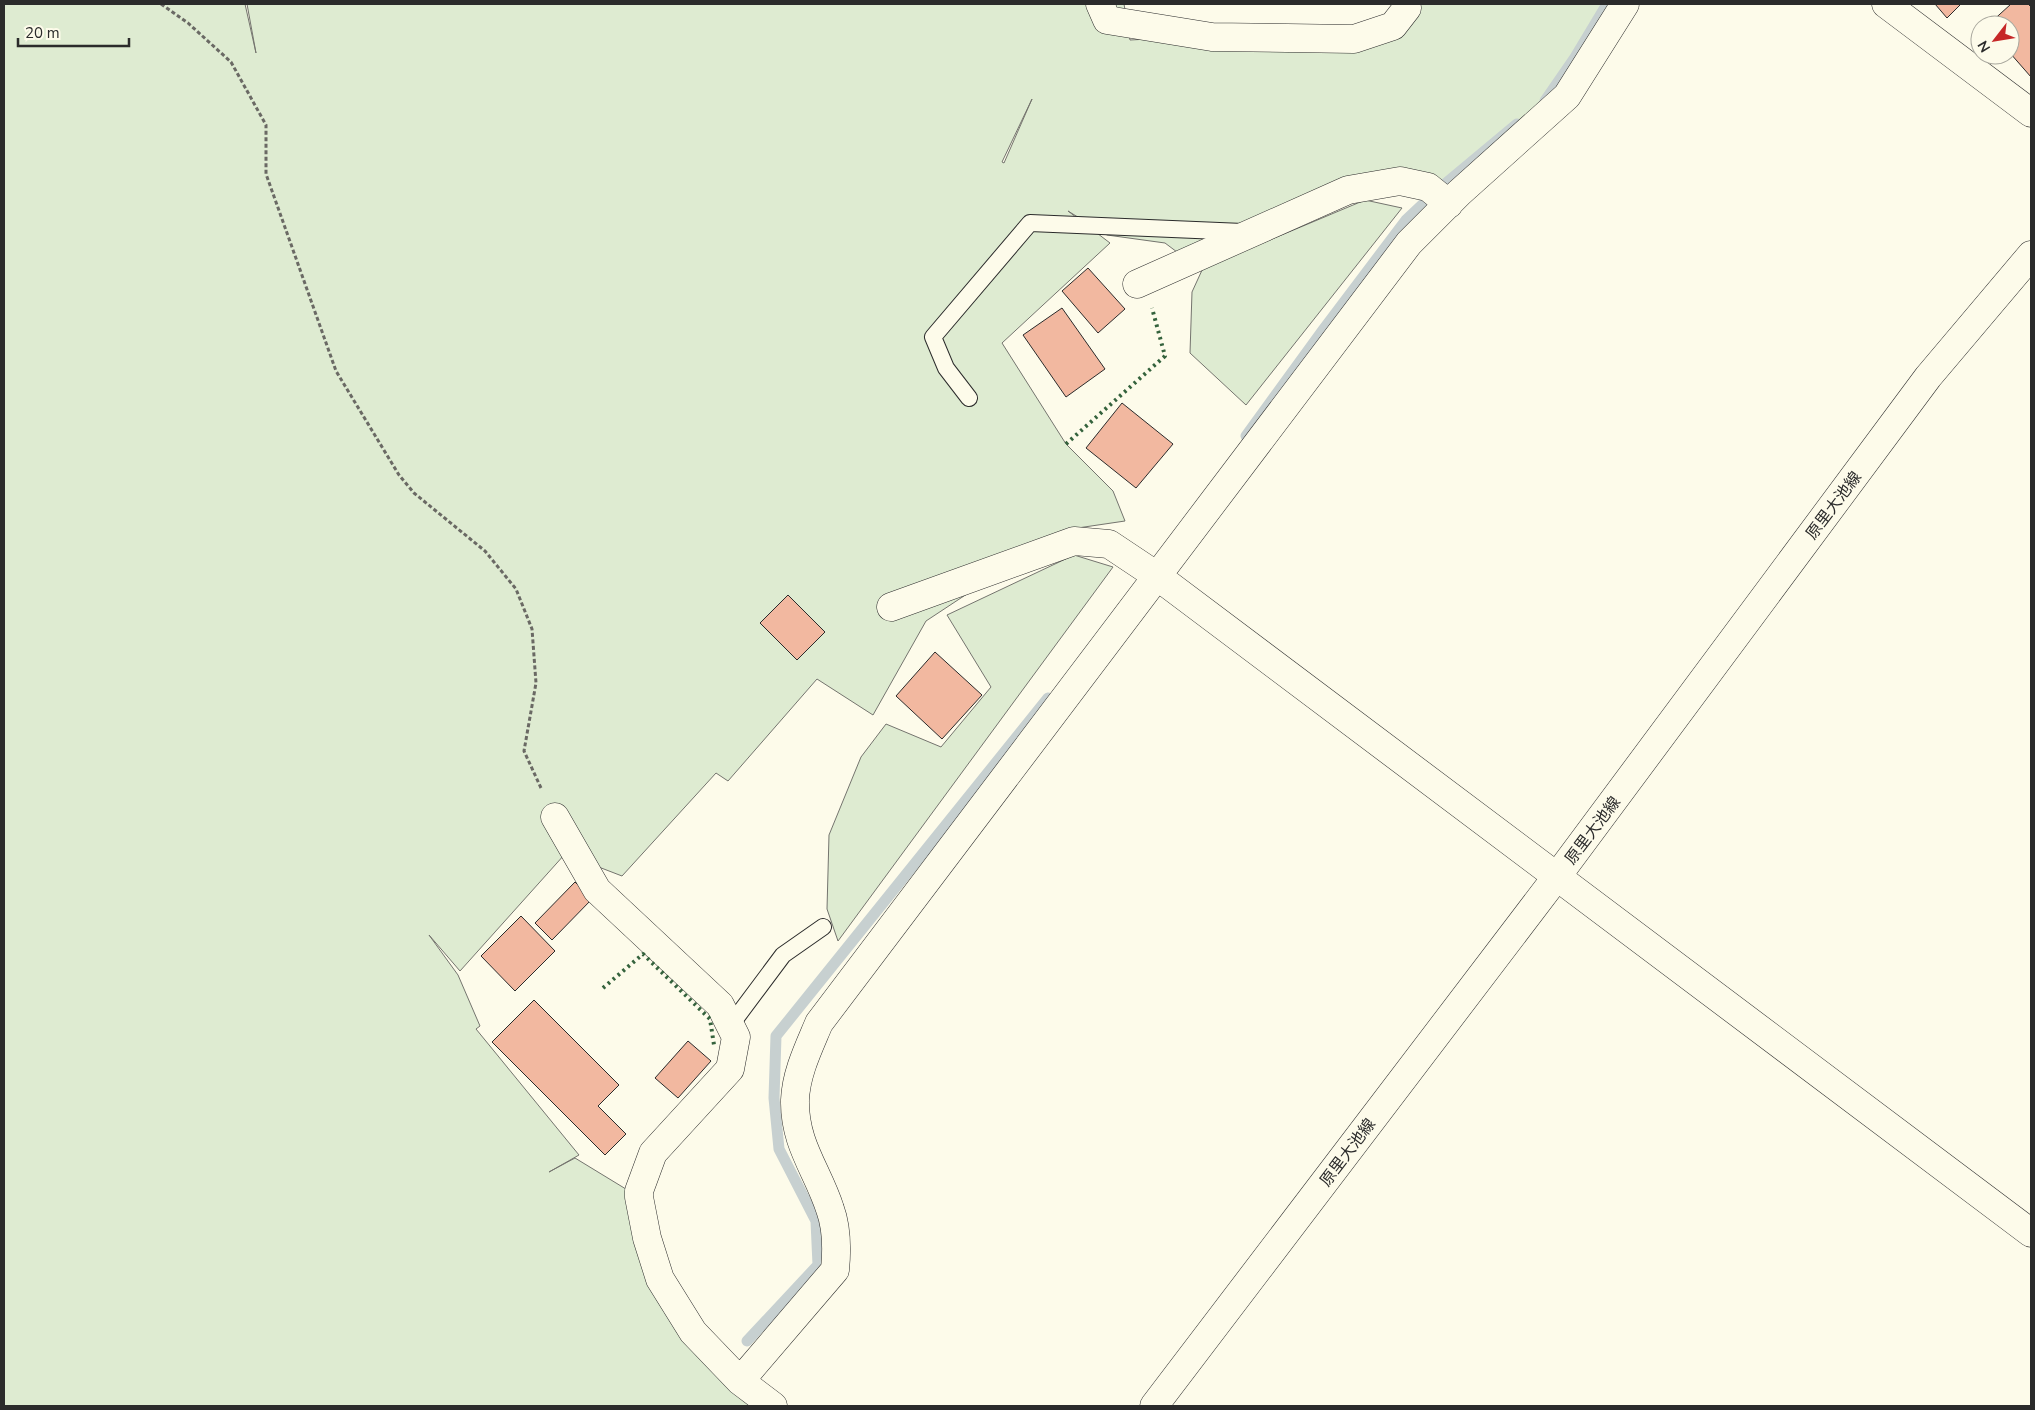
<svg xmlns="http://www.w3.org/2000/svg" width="2035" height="1410" font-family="'Nunito Sans','Noto Sans JP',sans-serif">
  <rect width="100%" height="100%" fill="#fdfbea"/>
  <!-- green -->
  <path fill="#deebd1" stroke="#74746e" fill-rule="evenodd" d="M4 4H245L256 53 247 4H1124L1130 40 1393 26 1413 4H1625L1567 96 1447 192 1400 181 1189 261 1165 243 1107 235 1068 211 1110 243 1002 343 1066 444 1113 491 1125 521 1064 530 926 621 873 715 817 679 728 781 716 773 622 876 565 854 460 971 429 935 458 975 480 1026 476 1029 579 1155 549 1172 575 1158 639 1197 643 1255 752 1406H4ZM1032 99 1004 163 1002 162Z
    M1365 200 1402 208 1246 405 1190 353 1192 292 1203 268Z
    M1074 555 1113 567 838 941 827 909 829 835 861 757 886 724 941 747 991 687 947 615Z"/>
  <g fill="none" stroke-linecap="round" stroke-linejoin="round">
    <!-- stream -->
    <path stroke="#c7d0d0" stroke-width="11" d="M1545 101 1574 59 1607 4
      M1445 184 1517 124
      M1246 436 1323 330 1406 220 1423 204
      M747 1341 818 1265 816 1221 779 1149 774 1098 776 1036 1048 698"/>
  </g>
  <!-- building -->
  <path fill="#f2b8a0" stroke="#2b2b2b" d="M1935 4H1961L1947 18Z
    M2011 4H2028L2031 7V77L2010 53V25H1988Z
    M1088 268 1125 309 1098 333 1062 291Z
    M1062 308 1105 369 1066 397 1023 335Z
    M1122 403 1173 444 1136 488 1086 448Z
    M788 595 825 632 797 660 760 623Z
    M935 652 982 695 942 739 896 696Z
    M575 882 592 899 552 940 535 923Z
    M521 916 555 951 515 991 481 956Z
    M534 1000 619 1085 598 1106 626 1134 605 1155 492 1042Z
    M688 1041 711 1061 678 1098 655 1078Z"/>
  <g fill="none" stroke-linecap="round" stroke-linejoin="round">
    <!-- service casing -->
    <g stroke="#2b2b2b" stroke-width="18">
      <path id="service" d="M969 398 946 368 933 337 1030 223 1243 232
        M730 1026 783 955 823 927"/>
    </g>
    <!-- minor casing -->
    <g stroke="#2b2b2b" stroke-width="29">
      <path id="minor" d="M1100 4 1107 20 1212 37 1354 39 1393 26 1407 8 1406 4
        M1886 4 2031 113
        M1137 284 1348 190 1400 181 1428 187 1449 204
        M891 607 1074 541 1109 544 1157 576 2031 1233
        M555 817 597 890 720 1005 736 1037 730 1069 653 1153 639 1191V1197L647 1238 660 1279 693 1332 740 1381 773 1406
        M740 1381 835 1270C837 1250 837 1228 830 1209 818 1171 794 1144 795 1100 796 1073 809 1047 819 1023L1409 243 1459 193 1567 96 1625 4"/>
    </g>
    <!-- secondary casing -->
    <g stroke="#2b2b2b" stroke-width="29">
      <path id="secondary" d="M1154 1406 1558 875 1928 377 2031 255"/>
    </g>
    <!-- path -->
    <path stroke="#6a6964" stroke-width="3" stroke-dasharray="4 2.5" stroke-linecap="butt" d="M161 4 188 23 231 62 266 125V174L336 371 399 475 414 493 485 551 516 589 532 629 536 683 524 751 541 788"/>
    <!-- service -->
    <use href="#service" stroke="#fdfbea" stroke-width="16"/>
    <!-- minor -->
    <use href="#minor" stroke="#fdfbea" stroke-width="28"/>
    <!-- secondary -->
    <use href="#secondary" stroke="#fdfbea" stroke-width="28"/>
    <!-- hedge -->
    <path stroke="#34623c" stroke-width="4" stroke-dasharray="2.5 4" stroke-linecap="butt" d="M1066 444 1165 356 1152 308
      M603 988 643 954 710 1019 714 1045"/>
  </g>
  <g text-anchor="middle" stroke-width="4" stroke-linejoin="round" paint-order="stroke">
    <!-- street labels -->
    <g font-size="16" fill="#2b2b2b" stroke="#fdfbea">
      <text transform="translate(1833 505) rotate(-53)" y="6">原里大池線</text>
      <text transform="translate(1592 830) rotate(-53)" y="6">原里大池線</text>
      <text transform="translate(1347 1152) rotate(-53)" y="6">原里大池線</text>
    </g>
  </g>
  <!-- border -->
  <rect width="2035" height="1410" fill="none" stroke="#2b2b2b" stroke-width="10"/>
  <!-- north arrow -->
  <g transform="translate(1995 40) rotate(239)"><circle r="24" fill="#fdfbea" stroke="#a9a89e"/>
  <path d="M0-4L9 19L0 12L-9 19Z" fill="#c62828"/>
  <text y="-8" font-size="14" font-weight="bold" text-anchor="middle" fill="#2b2b2b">N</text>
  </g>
  <!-- scale -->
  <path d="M18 38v8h111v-8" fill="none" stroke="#2b2b2b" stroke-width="2.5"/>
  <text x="25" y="38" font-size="15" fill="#2b2b2b" stroke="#fdfbea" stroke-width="4" paint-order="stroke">20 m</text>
</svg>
